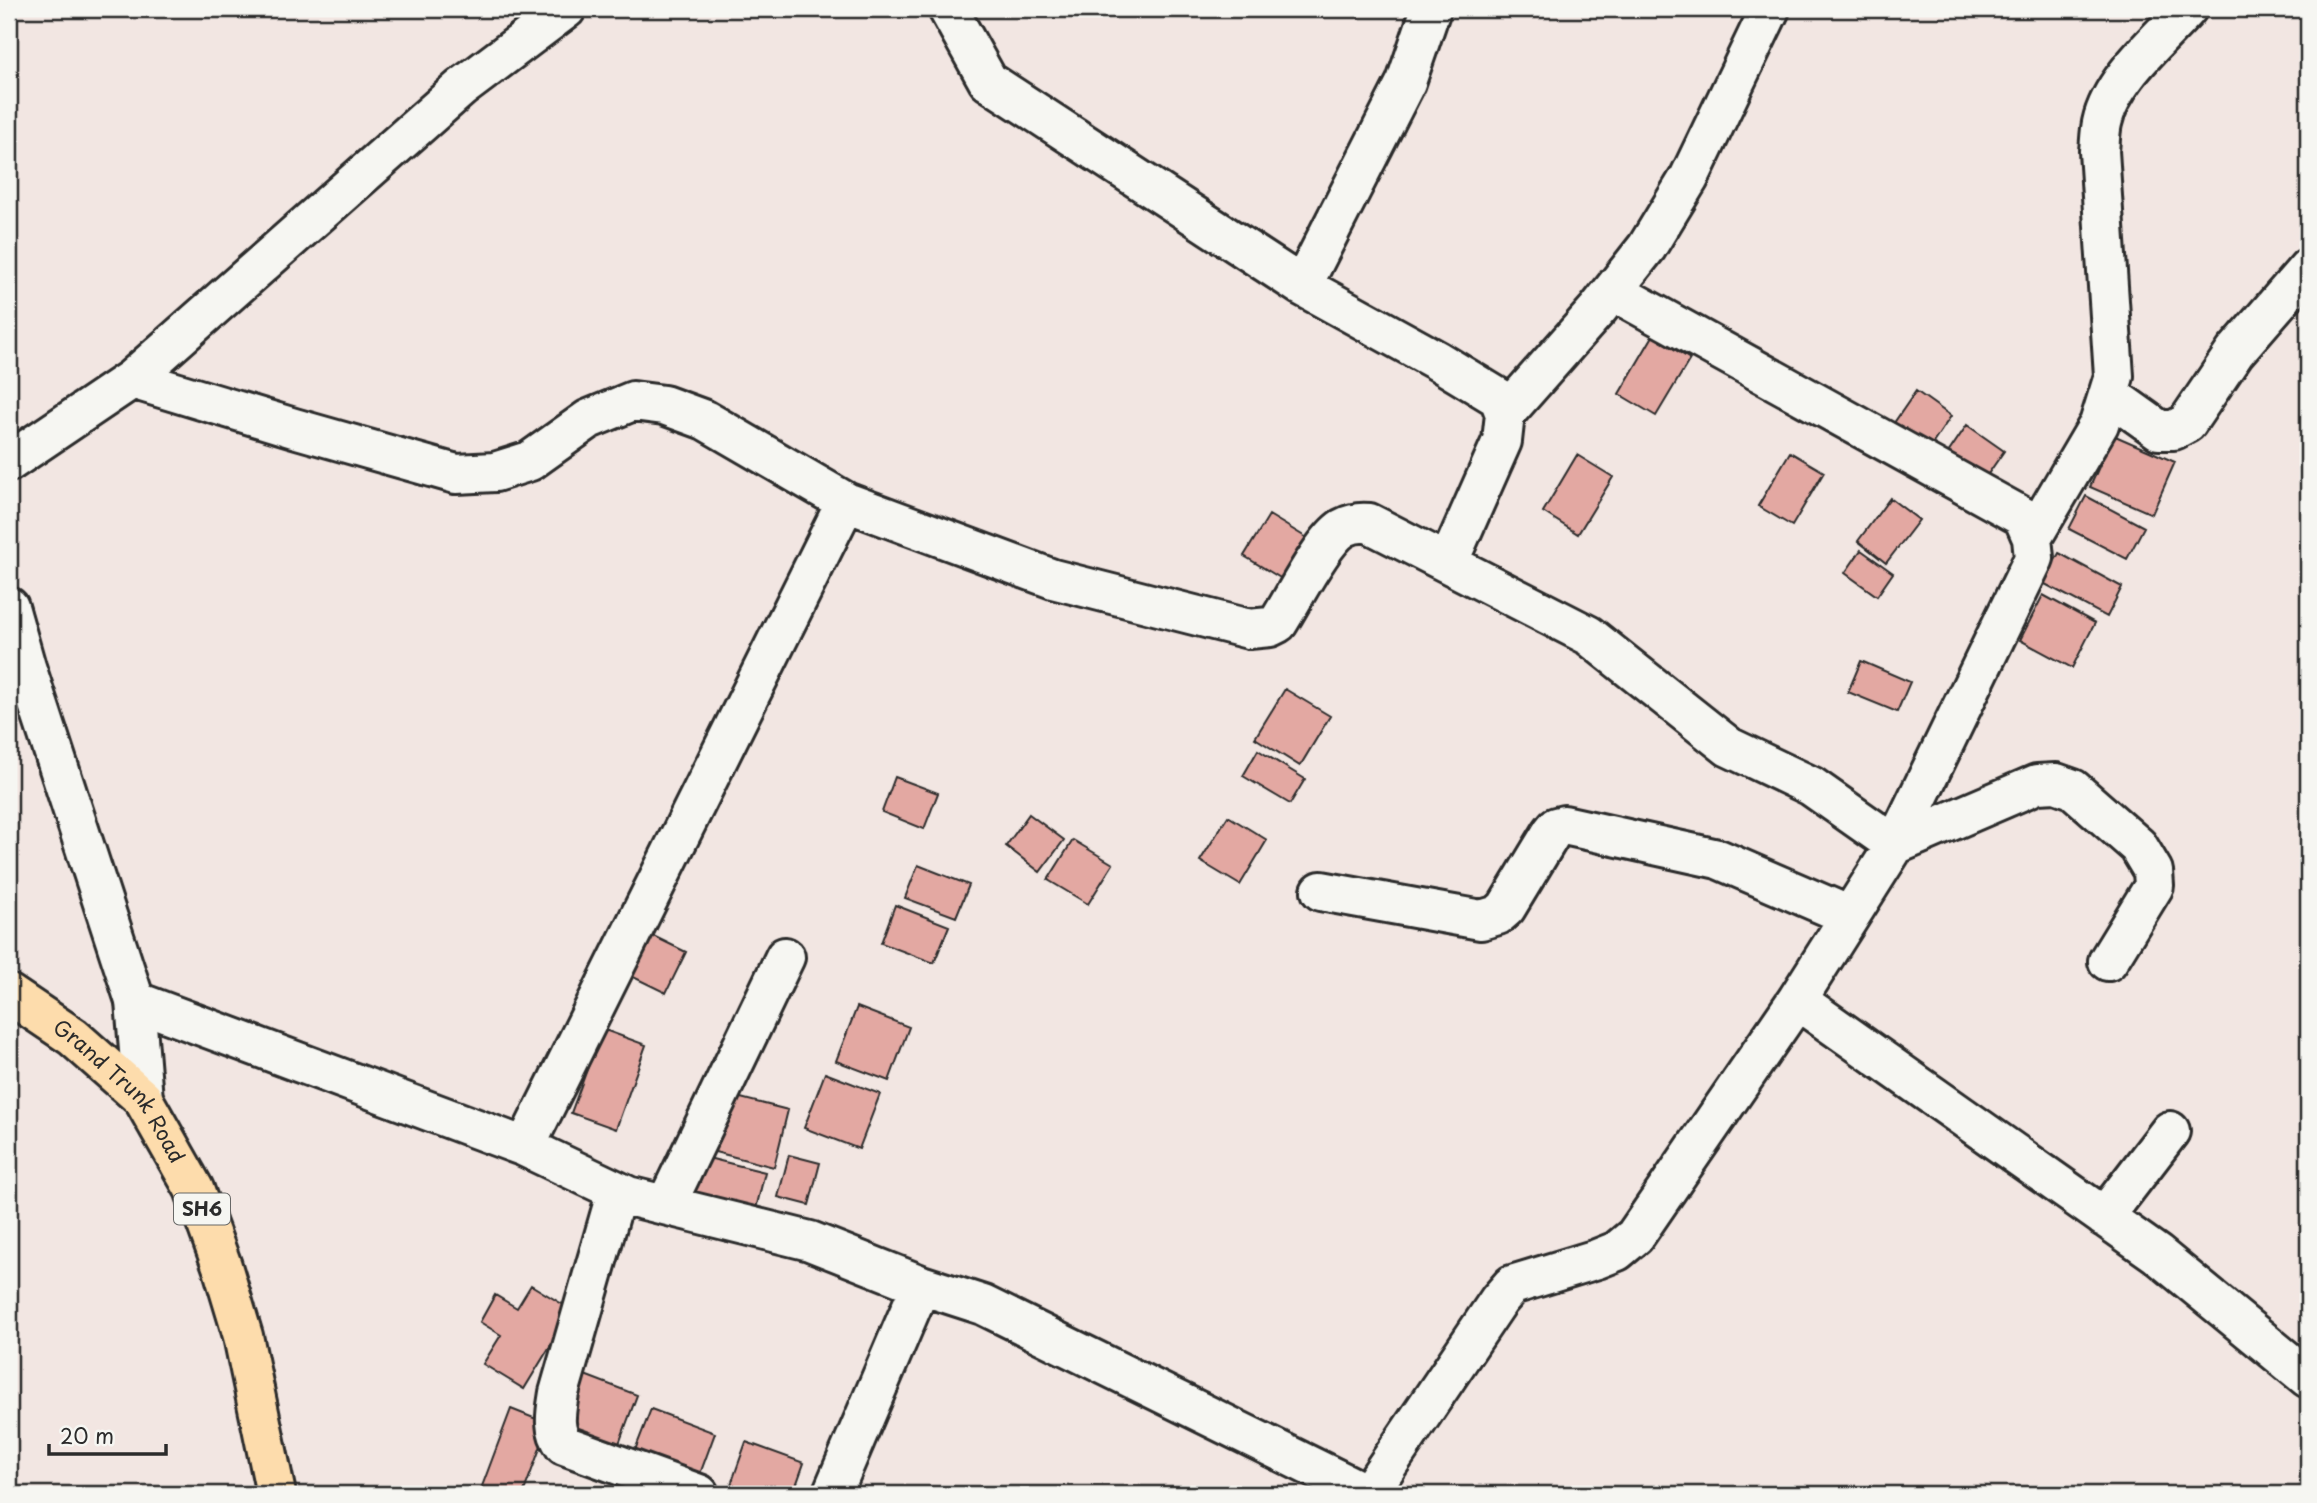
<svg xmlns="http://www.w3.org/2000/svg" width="2317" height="1503" font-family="'Playpen Sans',sans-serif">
  <rect width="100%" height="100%" fill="#f2e6e2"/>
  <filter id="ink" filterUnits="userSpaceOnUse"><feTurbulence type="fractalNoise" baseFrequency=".0143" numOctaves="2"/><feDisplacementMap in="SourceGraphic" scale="14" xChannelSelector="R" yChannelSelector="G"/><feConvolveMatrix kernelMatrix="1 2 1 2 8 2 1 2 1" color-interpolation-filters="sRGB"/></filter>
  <g filter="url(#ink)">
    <!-- building -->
    <path fill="#e3a8a2" stroke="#2b2b2b" stroke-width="2" d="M1653 336 1690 359 1656 416 1619 394Z
      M1916 391 1951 416 1923 458 1887 433Z
      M1967 425 2004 451 1979 487 1942 462Z
      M2113 435 2175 462 2152 514 2090 487Z
      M1790 452 1824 472 1792 526 1758 506Z
      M1577 455 1613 477 1578 534 1543 512Z
      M2086 496 2144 527 2127 559 2069 529Z
      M1890 498 1919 520 1886 563 1858 541Z
      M1269 515 1312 541 1287 582 1244 556Z
      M1861 550 1893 573 1877 596 1845 573Z
      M2059 553 2122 587 2107 617 2043 583Z
      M2043 595 2095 623 2072 668 2020 640Z
      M1861 661 1910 682 1897 712 1848 692Z
      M1285 689 1330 716 1300 766 1255 738Z
      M1258 750 1305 779 1290 804 1243 776Z
      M895 777 938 793 924 829 882 812Z
      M1029 814 1064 840 1040 872 1006 846Z
      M1228 816 1267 840 1240 885 1200 861Z
      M1073 840 1113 864 1088 904 1048 880Z
      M918 865 969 885 956 917 905 898Z
      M895 905 949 926 934 963 881 943Z
      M643 931 686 952 666 993 623 972Z
      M857 1007 909 1027 889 1081 836 1061Z
      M602 1029 646 1045 616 1129 571 1113Z
      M825 1073 880 1094 859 1149 804 1128Z
      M725 1094 788 1110 774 1167 711 1151Z
      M789 1155 820 1163 809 1205 778 1197Z
      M704 1157 765 1172 753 1221 692 1206Z
      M531 1285 572 1310 524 1389 483 1364 501 1335 480 1322 495 1295 517 1308Z
      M582 1374 637 1395 617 1449 562 1428Z
      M511 1409 549 1424 523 1494H497L481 1489Z
      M651 1409 715 1433 697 1482 632 1458Z
      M746 1442 804 1463 793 1494 728 1493Z
      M620 1473 672 1494H613Z"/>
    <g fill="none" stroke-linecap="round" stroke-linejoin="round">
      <!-- minor casing -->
      <g stroke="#2b2b2b" stroke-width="44">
        <path id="minor" d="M948 9 988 81 1302 286 1438 361 1499 398 1505 414 1502 441 1448 563
          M1302 286 1406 82 1431 9
          M132 379 294 428 456 474 495 472 530 461 589 419 633 401 664 405 705 420 846 502 1053 579 1249 629 1270 627 1278 623C1293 600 1322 541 1343 528 1352 523 1359 522 1369 523L1588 635 1729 747 1811 786 1895 845 2037 784 2056 783 2073 789 2138 846 2153 871 2154 886 2108 961
          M2110 395 2159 430H2174L2187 423 2235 352 2308 268
          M1505 414 1598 309 1647 247 1689 178 1770 9
          M9 462 132 379 461 88 566 9
          M2032 538 2099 424 2114 376 2099 151C2100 142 2100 132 2102 123 2111 80 2158 41 2187 9
          M1321 891 1481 920 1498 915 1506 908 1552 832 1556 827 1564 825 1718 859 1850 916
          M1797 1000 2157 1254 2308 1378
          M135 1001 525 1147 628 1196 810 1241 921 1285 983 1305 1367 1494
          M525 1147 846 502
          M617 1191 559 1393C556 1412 552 1429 564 1445L699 1494
          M666 1205 785 957
          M2104 1217 2170 1131
          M832 1494 921 1285
          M1368 1494 1499 1300 1512 1285 1597 1259 1617 1251 1635 1236 1797 1000 1895 845 2034 558 2032 538 2023 517 1613 291"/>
      </g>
      <!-- secondary casing -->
      <g stroke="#2b2b2b" stroke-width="44">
        <path id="secondary" d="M9 607 26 667 135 1001 143 1099"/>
      </g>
      <!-- primary casing -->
      <g stroke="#2b2b2b" stroke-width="44">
        <g id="primary">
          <path id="s1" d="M9 994 73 1037 143 1099 194 1189 222 1266 243 1336 276 1494"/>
        </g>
      </g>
      <!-- minor -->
      <use href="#minor" stroke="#f6f6f2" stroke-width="38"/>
      <!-- secondary -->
      <use href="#secondary" stroke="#f6f6f2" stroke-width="38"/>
      <!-- primary -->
      <use href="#primary" stroke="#fddcac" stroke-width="38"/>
    </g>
  </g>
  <g text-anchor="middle" stroke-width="5" stroke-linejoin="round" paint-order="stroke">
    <!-- shield labels -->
    <rect fill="#f6f6f2" stroke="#686867" stroke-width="2" x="174" y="1193.5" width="56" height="31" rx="5"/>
    <g font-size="19" font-weight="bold" fill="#2b2b2b">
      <text x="202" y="1216">SH6</text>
    </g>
    <!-- street labels -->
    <g font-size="21" fill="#2b2b2b" stroke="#f6f6f2">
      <text dy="7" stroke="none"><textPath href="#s1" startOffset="149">Grand Trunk Road</textPath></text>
    </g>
  </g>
  <!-- margin -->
  <rect width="2317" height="1503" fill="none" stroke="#f6f6f2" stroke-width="35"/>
  <rect x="18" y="18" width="2282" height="1468" fill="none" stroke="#2b2b2b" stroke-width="2.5" filter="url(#ink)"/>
  <!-- scale -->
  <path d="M49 1444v10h117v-10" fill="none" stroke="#2b2b2b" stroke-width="3.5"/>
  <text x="60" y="1444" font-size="21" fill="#2b2b2b" stroke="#f6f6f2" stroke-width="5" paint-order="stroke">20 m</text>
</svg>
